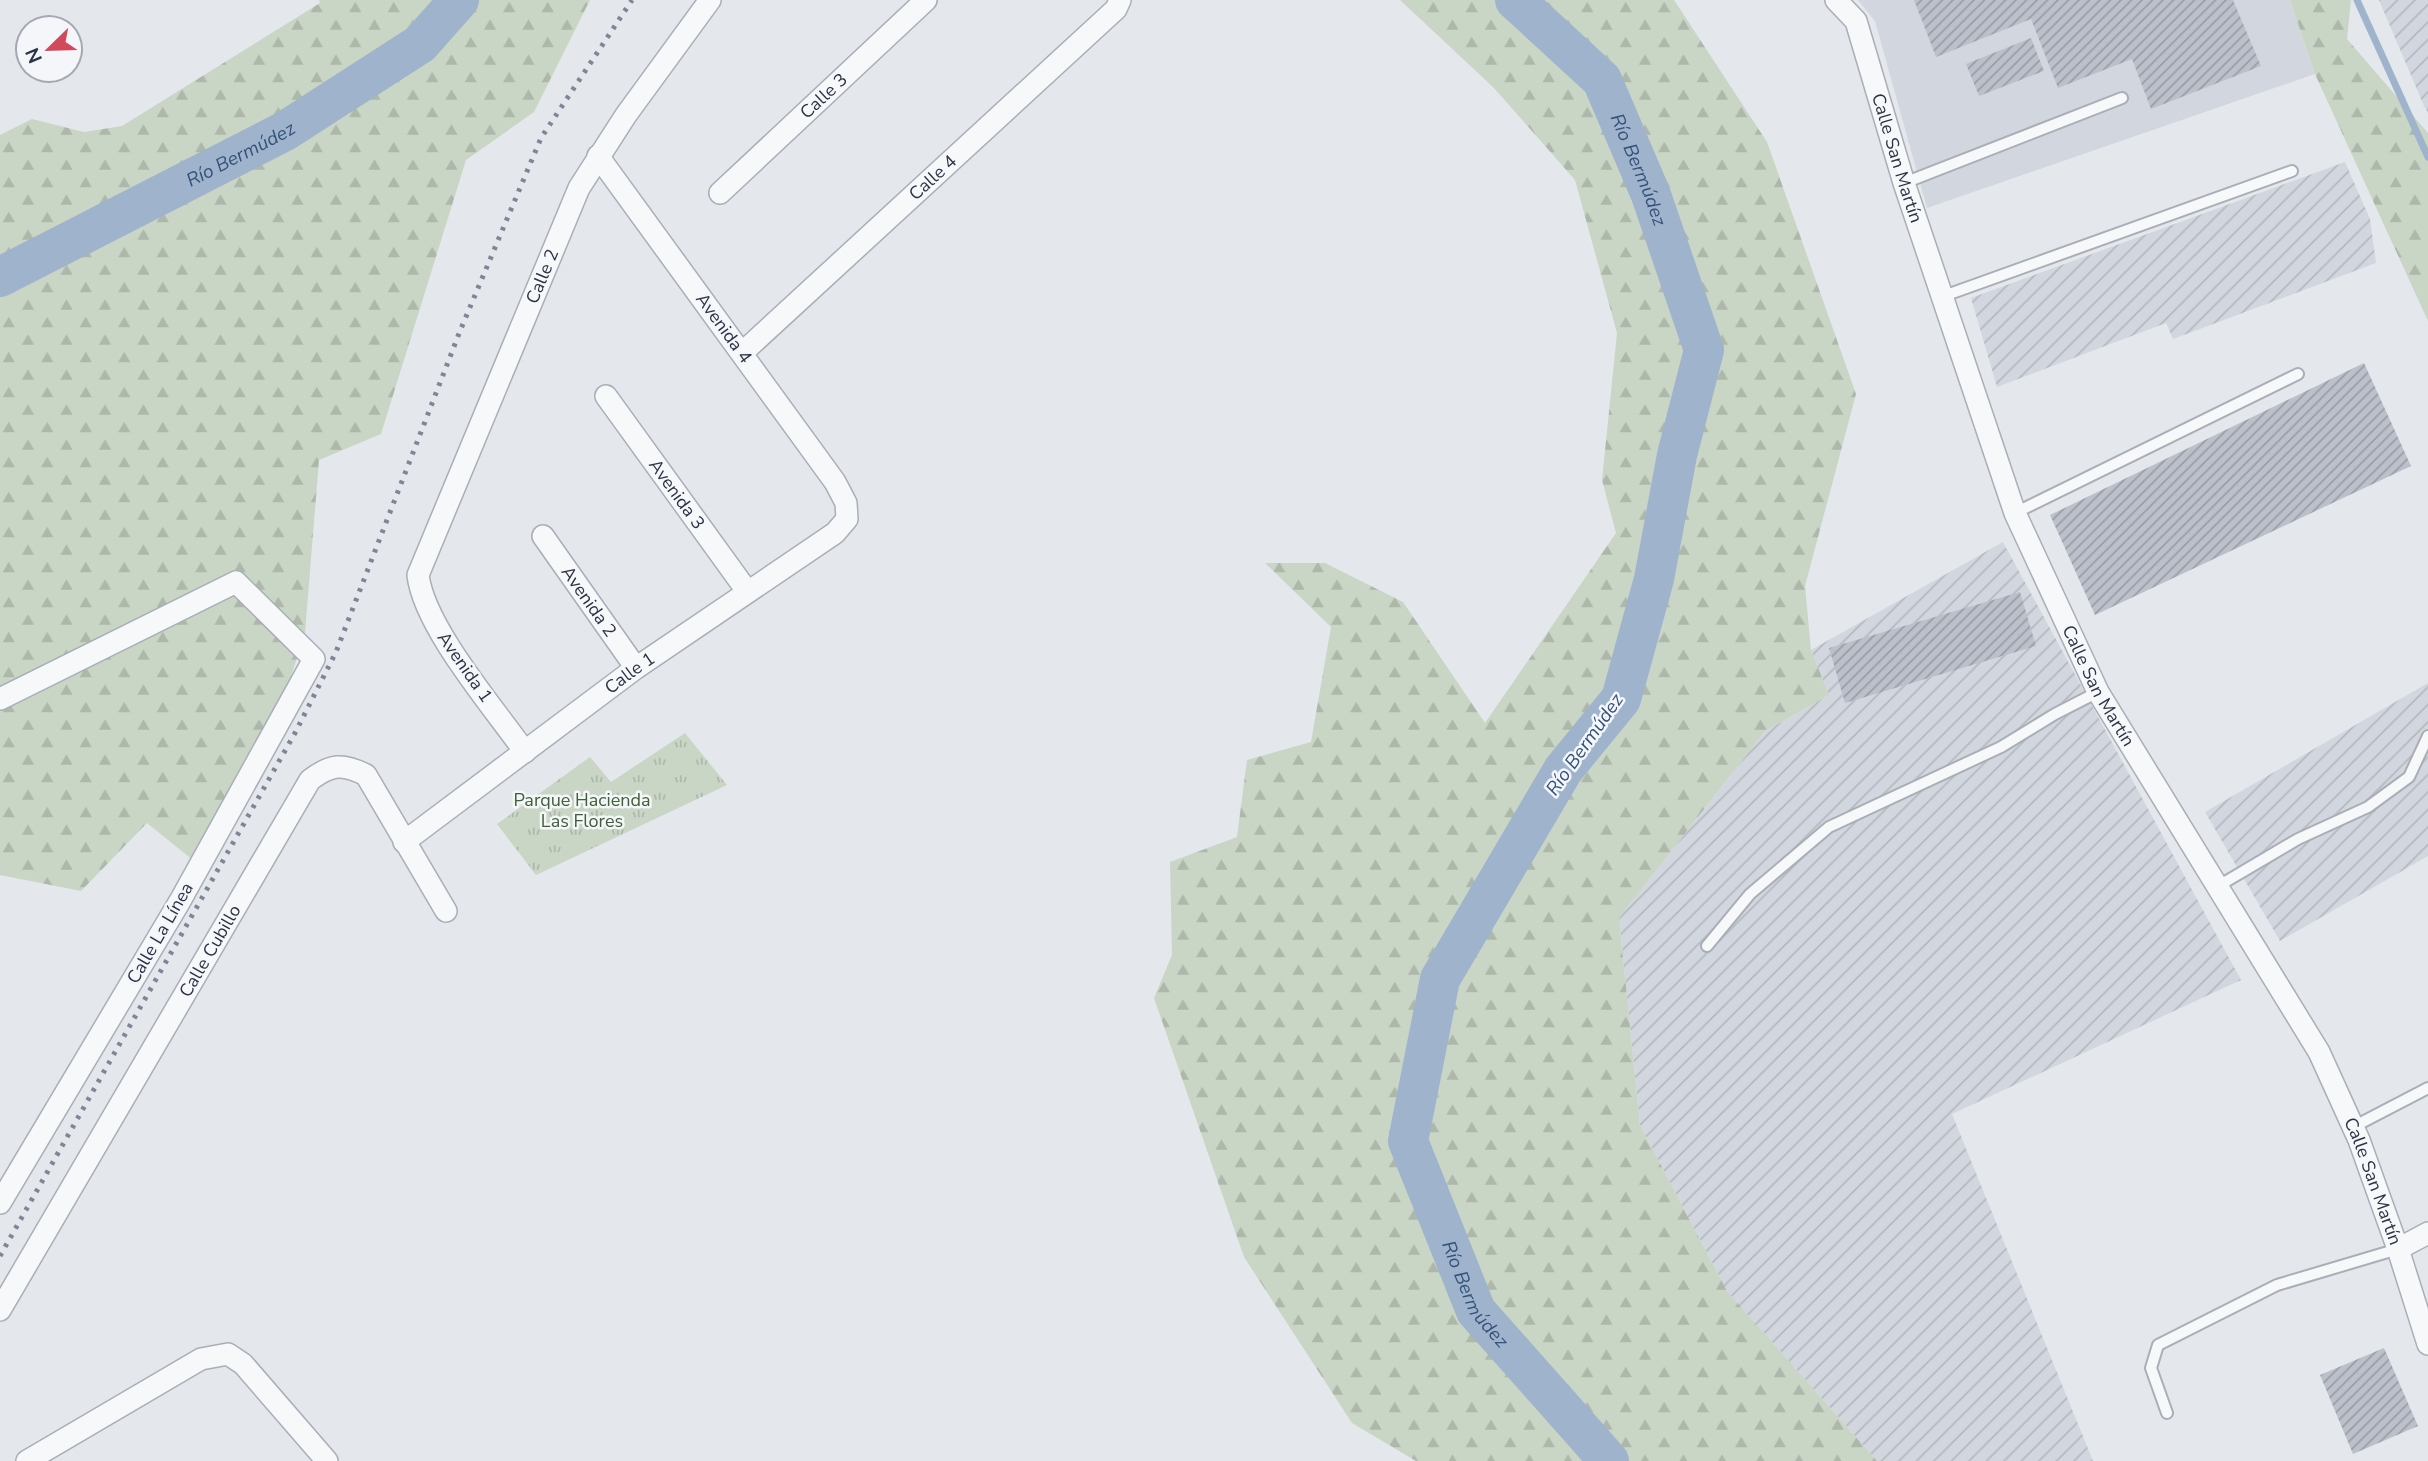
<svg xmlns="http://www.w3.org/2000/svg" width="2428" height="1461" font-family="'Nunito Sans',sans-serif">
  <defs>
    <pattern id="industrial-furrows" width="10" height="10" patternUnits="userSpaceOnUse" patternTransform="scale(1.75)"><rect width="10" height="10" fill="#d2d6de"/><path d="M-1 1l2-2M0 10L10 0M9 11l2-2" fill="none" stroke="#b4b8c0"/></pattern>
    <pattern id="grass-tufts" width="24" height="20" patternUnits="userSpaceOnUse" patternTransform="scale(1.75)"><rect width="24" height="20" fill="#c9d6c5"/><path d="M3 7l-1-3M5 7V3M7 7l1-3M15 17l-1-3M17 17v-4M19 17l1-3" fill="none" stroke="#adb8ab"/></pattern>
    <pattern id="forest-firs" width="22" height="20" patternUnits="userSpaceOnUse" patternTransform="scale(1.75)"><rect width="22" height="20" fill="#c9d6c5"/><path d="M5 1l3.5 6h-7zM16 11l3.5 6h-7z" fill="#adb8ab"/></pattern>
    <pattern id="building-hatch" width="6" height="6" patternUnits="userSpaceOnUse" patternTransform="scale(1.75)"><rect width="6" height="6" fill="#bbc0ca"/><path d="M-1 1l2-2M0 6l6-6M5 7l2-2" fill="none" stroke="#989da6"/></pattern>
  </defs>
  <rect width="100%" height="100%" fill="#e4e7ec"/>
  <!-- built -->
  <path fill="#d2d6de" d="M1858 0H2290L2315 74 1927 208 1875 21Z"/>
  <!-- industrial -->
  <path fill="url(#industrial-furrows)" d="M2379 0H2428V113L2424 106Z
    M2345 162 2370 219 2376 263 2173 339 2166 323 1997 387 1971 298Z
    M2003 542 2241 980 1952 1114 2093 1461H1877L1727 1291 1640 1125 1619 918 1765 731 1829 695 1811 650Z
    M2428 683V856L2280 941 2205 812Z"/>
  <!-- grass -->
  <path fill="url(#grass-tufts)" d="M685 733 727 785 536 875 497 824 590 757 611 782Z"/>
  <!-- forest -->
  <path fill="url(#forest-firs)" d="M319 0H590L534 112 466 160 381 434 319 460 305 633 284 698 194 861 147 823 81 891 0 875V135L32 119 84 132 122 126 320 3Z
    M1400 0H1674L1767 142 1856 394 1805 586 1811 650 1829 695 1765 731 1619 918 1640 1125 1727 1291 1877 1461H1416L1352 1423 1244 1257 1154 998 1172 955 1170 862 1237 837 1247 760 1311 742 1331 627 1265 563H1325L1403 602 1485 723 1616 533 1602 480 1617 333 1575 180 1494 88Z
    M2290 0H2351L2347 39 2428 133V321L2315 74Z"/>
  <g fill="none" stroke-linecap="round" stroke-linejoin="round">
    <!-- stream -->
    <path stroke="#9fb4cc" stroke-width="7" d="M2357 0 2428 157"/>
    <!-- river -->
    <g stroke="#9fb4cc" stroke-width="40">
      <path id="s1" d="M1515 0 1602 80 1651 195 1704 350 1677 455 1654 579 1621 699 1563 770 1440 979 1408 1141 1476 1311 1609 1461"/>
      <path id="s2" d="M0 277 285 131 420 44 459 0"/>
    </g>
  </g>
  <!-- building -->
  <path fill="url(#building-hatch)" d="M1914 0H2233L2261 66 2151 109 2132 59 2058 88 2031 19 1936 57Z
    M2031 38 2044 71 1979 96 1966 64Z
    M2364 363 2411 466 2095 615 2050 515Z
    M2020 592 2036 646 1845 703 1829 648Z
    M2384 1348 2418 1426 2353 1454 2320 1375Z"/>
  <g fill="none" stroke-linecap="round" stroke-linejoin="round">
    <!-- service casing -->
    <g stroke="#a9aeb7" stroke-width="14">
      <path id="service" d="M1904 183 2122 98
        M1941 297 2292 171
        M2015 513 2298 374
        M2220 885 2298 839 2368 807 2409 777 2428 736
        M1707 946 1750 894 1829 827 2001 747 2055 714 2098 692
        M2353 1127 2428 1088
        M2167 1413 2151 1368 2158 1345 2277 1285 2398 1249"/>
    </g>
    <!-- minor casing -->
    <g stroke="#a9aeb7" stroke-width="24">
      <g id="minor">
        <path id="s3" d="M1836 0 1856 21 1904 183 2015 513 2098 692 2319 1052 2359 1140 2398 1249 2428 1344"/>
        <path id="s4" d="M720 193 926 0"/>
        <path id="s5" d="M742 353 1116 9 1120 0"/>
        <path id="s6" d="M606 396 747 591"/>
        <path id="s7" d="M543 536 636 668"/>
        <path d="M0 699 236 582 314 659 180 901 0 1203"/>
        <path id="s8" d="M525 752C494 708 424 627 418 575L579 188 626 115 710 0"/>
        <path id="s9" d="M404 842 636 668 835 533 847 519 846 503 835 482 598 156"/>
        <path d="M2398 1249 2428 1233"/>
        <path id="s10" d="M0 1310 310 780C331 764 343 763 366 775L446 911"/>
        <path d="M27 1461 201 1359 228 1354 243 1364 327 1461"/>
      </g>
    </g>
    <!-- service -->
    <use href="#service" stroke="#f7f8fa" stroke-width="10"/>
    <!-- minor -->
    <use href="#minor" stroke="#f7f8fa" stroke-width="21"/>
    <!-- rail -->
    <path stroke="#7d8696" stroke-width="5" stroke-dasharray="3.5 7" stroke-linecap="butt" d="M0 1256 295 733 336 652 460 331 541 138 632 0"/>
  </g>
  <g text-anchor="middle" stroke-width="5" stroke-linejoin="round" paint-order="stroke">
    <!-- street labels -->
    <g font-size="18" fill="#2b3445" stroke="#f4f6f9">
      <text dy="6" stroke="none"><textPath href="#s4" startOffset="142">Calle 3</textPath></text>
      <text dy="6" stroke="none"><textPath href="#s3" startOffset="172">Calle San Martín</textPath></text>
      <text dy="6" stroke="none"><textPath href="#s5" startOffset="259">Calle 4</textPath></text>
      <text dy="6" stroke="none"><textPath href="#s8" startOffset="532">Calle 2</textPath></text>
      <text transform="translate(724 328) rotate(54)" y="6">Avenida 4</text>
      <text dy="6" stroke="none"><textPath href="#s6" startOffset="121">Avenida 3</textPath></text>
      <text dy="6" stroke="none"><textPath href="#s7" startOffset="80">Avenida 2</textPath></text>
      <text transform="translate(465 667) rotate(55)" y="6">Avenida 1</text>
      <text dy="6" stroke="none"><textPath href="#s9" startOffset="282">Calle 1</textPath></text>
      <text dy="6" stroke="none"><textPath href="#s3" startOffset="738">Calle San Martín</textPath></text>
      <text transform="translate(160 933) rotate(-60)" y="6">Calle La Línea</text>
      <text dy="6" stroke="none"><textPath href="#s10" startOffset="416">Calle Cubillo</textPath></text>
      <text dy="6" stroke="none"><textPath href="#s3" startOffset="1306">Calle San Martín</textPath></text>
    </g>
    <!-- park labels -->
    <g font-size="18" fill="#3f6138" stroke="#f4f6f9">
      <text x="582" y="806">Parque Hacienda<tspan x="582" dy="21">Las Flores</tspan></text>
    </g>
    <!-- water labels -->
    <g font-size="19" font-style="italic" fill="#34527a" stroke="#f4f6f9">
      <text dy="7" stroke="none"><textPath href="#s2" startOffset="270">Río Bermúdez</textPath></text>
      <text dy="7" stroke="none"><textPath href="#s1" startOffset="215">Río Bermúdez</textPath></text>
      <text transform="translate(1584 744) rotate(-55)" y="7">Río Bermúdez</text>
      <text dy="7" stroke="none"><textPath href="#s1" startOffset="1433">Río Bermúdez</textPath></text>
    </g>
  </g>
  <!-- north arrow -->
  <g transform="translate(49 49) rotate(247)"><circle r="33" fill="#f4f6f9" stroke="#a4a8b1" stroke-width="2"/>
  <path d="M0-5L12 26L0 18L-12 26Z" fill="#d1495b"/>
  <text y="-10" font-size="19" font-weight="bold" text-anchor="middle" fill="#2b3445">N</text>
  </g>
</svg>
